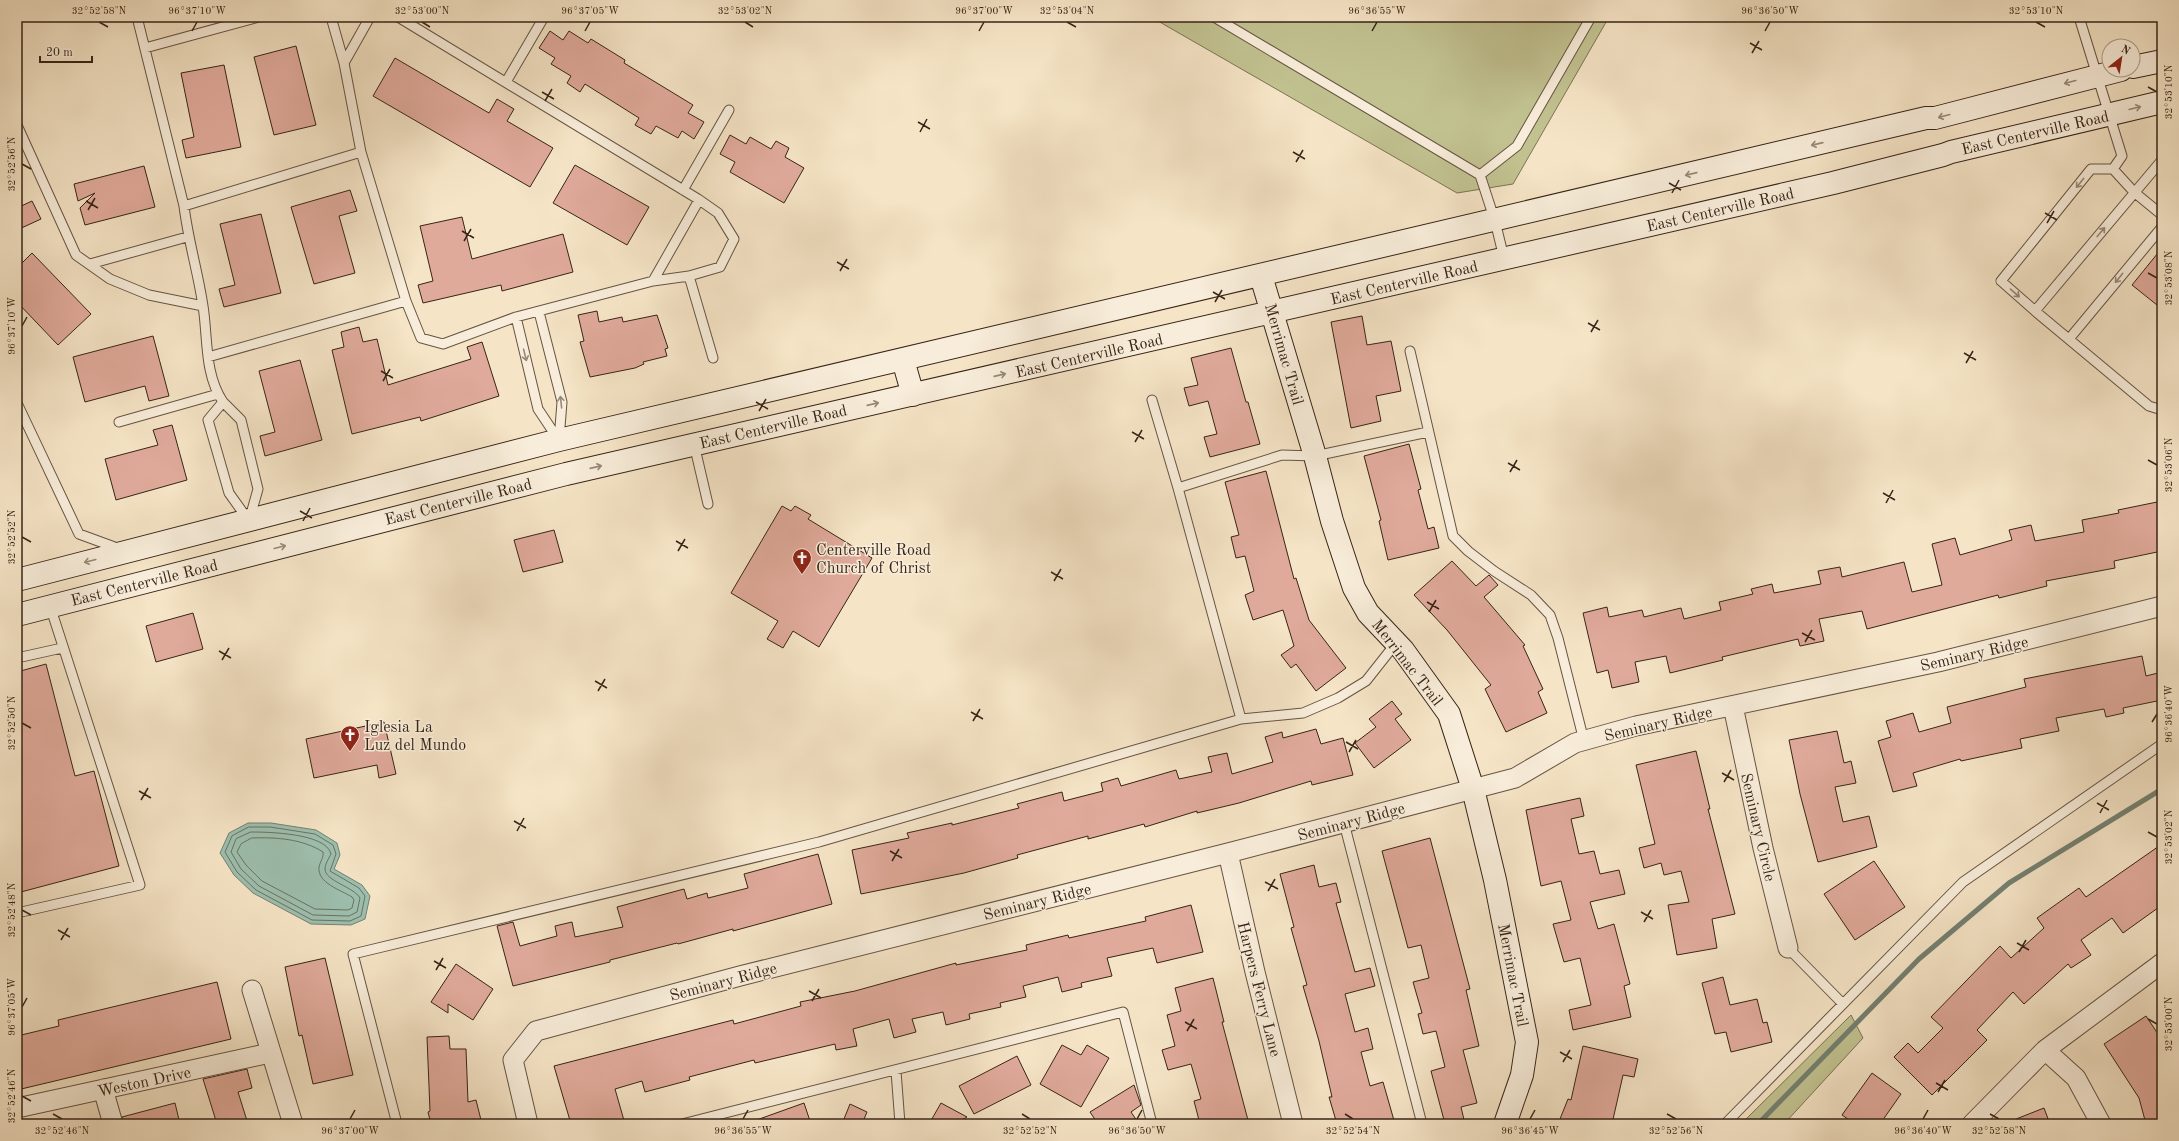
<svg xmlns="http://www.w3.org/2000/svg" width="2179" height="1141" font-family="'Old Standard TT',serif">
  <rect width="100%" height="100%" fill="#f5e4c6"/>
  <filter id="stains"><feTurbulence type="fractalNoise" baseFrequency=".005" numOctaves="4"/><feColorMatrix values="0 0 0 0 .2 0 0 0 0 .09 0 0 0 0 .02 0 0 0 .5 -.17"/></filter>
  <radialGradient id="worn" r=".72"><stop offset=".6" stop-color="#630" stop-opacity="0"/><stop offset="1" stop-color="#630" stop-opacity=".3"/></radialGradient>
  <!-- green -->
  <path fill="#c2c291" stroke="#7c7354" d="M1151 17H1609L1513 184 1457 193Z
    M1851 1015 1863 1038 1784 1124H1741Z"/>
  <!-- water -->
  <path fill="#9dbfae" stroke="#748172" d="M248 823H271L316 830 337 843 340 855 334 869 362 885 370 896 365 919 351 925 311 924 253 893 234 875 220 853 229 833Z"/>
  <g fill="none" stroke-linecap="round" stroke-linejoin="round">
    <!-- shore -->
    <path stroke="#6a7262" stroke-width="1" d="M249 827H270L315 834 333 845 336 854 330 871 359 888 365 896 361 916 350 921 312 920 256 890 237 872 225 852 232 836Z
      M251 832C268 832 326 833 331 854 329 858 325 864 325 869 325 881 354 887 360 898L357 912 349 916 313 915 259 886 241 869 231 852 236 839Z
      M252 838C276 837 303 839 323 852 324 857 320 862 319 867 317 883 341 890 352 897L354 900 352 908 348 910 315 909 262 881 246 865 237 852 241 844Z"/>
    <!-- stream -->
    <path stroke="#748172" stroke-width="5" d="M1758 1124 1919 959 2009 883 2162 789"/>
  </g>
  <!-- building -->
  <path fill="#e0aa9b" stroke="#372417" d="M550 31 563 40 569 31 588 43 591 39 625 60 624 63 693 105 688 113 704 122 694 139 682 131 678 138 656 126 651 134 635 125 639 118 585 84 580 92 567 83 571 76 551 64 555 58 539 48Z
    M296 46 316 125 274 135 254 57Z
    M395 58 489 113 497 99 514 109 507 121 553 148 530 187 373 96Z
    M224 65 241 147 186 158 182 140 194 137 181 73Z
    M730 135 746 144 750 137 771 149 776 141 789 148 785 157 804 168 784 203 730 172 735 162 720 154Z
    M575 165 649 207 627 245 553 203Z
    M144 166 155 207 85 225 80 208 95 193 78 201 74 184Z
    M350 190 357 211 339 216 355 273 314 284 291 207Z
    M32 201 41 219 17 230V208Z
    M261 214 281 293 224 307 219 289 235 285 220 224Z
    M462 217 472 259 563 234 573 272 502 291 501 285 423 303 418 285 433 281 420 226Z
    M2162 248V309L2132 285Z
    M32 253 91 314 58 345 17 302V268Z
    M597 311 599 322 622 317 623 322 657 315 668 348 665 349 667 356 643 362 644 364 635 368 590 377 580 342 584 341 578 315Z
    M1362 316 1367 345 1391 341 1401 391 1376 396 1381 421 1351 428 1331 322Z
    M359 327 363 342 377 339 388 385 471 359 467 347 482 342 499 396 421 421 420 417 352 434 332 350 344 347 341 332Z
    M153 336 169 396 149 401 145 386 85 402 73 357Z
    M1231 348 1246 402H1248L1260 444 1210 457 1204 437 1217 434 1208 401 1189 406 1184 388 1198 385 1191 358Z
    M300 360 322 440 265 456 260 436 275 432 259 371Z
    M172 425 187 480 116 500 105 459 158 445 153 430Z
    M1409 444 1421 489 1418 490 1428 529 1434 527 1439 548 1388 560 1379 521 1381 520 1364 456Z
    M1266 471 1294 579 1296 578 1309 620 1346 668 1316 691 1296 664 1291 668 1281 655 1294 646 1283 610 1253 620 1245 595 1254 591 1245 556 1236 558 1231 537 1239 535 1225 482Z
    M2162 501V551L2114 561 2115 568 2046 581 2047 586 1999 598 1998 595 1867 629 1862 611 1819 619 1824 641 1800 646 1798 639 1722 657 1723 660 1670 673 1666 656 1635 662 1639 682 1612 688 1608 670 1597 673 1583 613 1607 607 1609 617 1642 610 1644 617 1681 608 1684 619 1721 610 1719 602 1753 594 1751 589 1772 584 1774 593 1821 584 1818 571 1840 567 1842 577 1904 562 1912 592 1942 585 1932 544 1955 538 1960 555 2012 540 2009 530 2031 525 2035 541 2084 532 2082 520 2119 513 2118 510Z
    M782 506 791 511 795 506 811 515 808 519 872 558 819 647 793 631 783 648 767 639 778 621 731 593Z
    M554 530 563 562 523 572 514 540Z
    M1452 561 1476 586 1489 575 1498 585 1484 597 1525 645 1523 646 1543 689 1538 692 1547 713 1506 732 1485 689 1491 685 1447 630 1414 595Z
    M193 613 203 649 156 662 146 626Z
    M2142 656 2146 676 2162 672V700L2123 708 2124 713 2106 717 2104 709 2056 718 2059 731 2020 739 2022 748 1961 761 1960 759 1913 773 1917 786 1893 792 1878 741 1891 737 1886 721 1913 713 1919 732 1951 723 1947 707 2026 687 2024 679Z
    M46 664 75 776 94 771 119 866 17 893V672Z
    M1392 701 1402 714 1395 719 1411 740 1374 768 1355 743 1376 727 1369 719Z
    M384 722 396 774 379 778 377 765 314 778 306 739Z
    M1316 729 1321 744 1343 738 1353 775 1312 785 1311 781 1239 803 1197 813V811L1145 827 1144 824 1088 839V836L1017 855 1018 858 964 873 861 894 852 850 909 838 907 833 952 823V825L1019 808 1017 804 1062 792 1064 801 1103 791 1101 783 1118 778 1121 786 1176 770 1179 779 1212 772 1208 757 1227 753 1232 774 1273 762 1265 737 1282 732 1283 738Z
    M1837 731 1844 763 1851 761 1856 783 1835 787 1843 822 1869 816 1877 847 1818 862 1800 794 1789 740Z
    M1696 751 1710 809H1708L1735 914 1712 919 1717 948 1677 955 1668 905 1689 902 1681 871 1664 875 1661 863 1644 868 1639 848 1655 844 1636 765Z
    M1580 798 1584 816 1571 819 1579 854 1594 851 1600 874 1619 870 1625 894 1590 902 1598 929 1614 924 1630 984 1624 986 1631 1017 1573 1030 1569 1010 1591 1005 1580 958 1564 962 1553 924 1571 920 1561 881 1541 886 1526 810Z
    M1430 838 1470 989 1466 990 1479 1046 1463 1050 1477 1103 1461 1107 1465 1124H1445L1431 1071 1445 1067 1436 1031 1423 1034 1418 1014 1422 1013 1413 982 1429 978 1421 945 1408 948 1382 851Z
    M2162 844V905L2123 933 2112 918 2081 940 2091 955 2071 968 2068 964 2024 1004 2013 992 1977 1030 1987 1040 1932 1095 1894 1057 1908 1043 1918 1053 1943 1028 1931 1017 2000 946 2011 958 2044 928 2037 918 2079 888 2086 897Z
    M818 854 832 904 733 931V929L678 944 677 943 610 960V962L513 986 497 926 513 922 520 946 557 936 555 926 572 922 575 937 623 927 617 907 684 889 687 899 707 893 708 898 748 888 744 874Z
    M1874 861 1905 907 1855 940 1824 894Z
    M1314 865 1319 887 1336 883 1341 902 1336 903 1355 972 1370 968 1375 986 1345 994 1355 1032 1368 1028 1373 1049 1361 1052 1370 1086 1383 1082 1395 1124H1337L1329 1097H1332L1319 1041 1303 986 1307 985 1291 928 1294 927 1280 874Z
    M1191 905 1203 952 1157 963 1153 948 1107 958 1112 976 1081 983 1082 987 1062 992 1058 977 1023 986 1026 997 1000 1003 1001 1007 969 1014 970 1019 946 1025 943 1012 912 1019 916 1032 894 1038 889 1019 853 1029 857 1046 836 1050 835 1044 755 1063 754 1060 689 1077 690 1080 645 1092 642 1081 615 1089 625 1124H571L554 1066 733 1020 734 1024 801 1006 800 1002 855 991 956 963V965L1027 950 1026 945 1068 935 1069 938 1146 921 1145 917Z
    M325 958 353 1075 313 1084 302 1035 299 1036 285 967Z
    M456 964 493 989 473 1020 448 1004V1013L431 1002Z
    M1723 977 1730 1005 1757 999 1763 1023 1767 1022 1772 1042 1731 1052 1726 1032 1715 1034 1702 983Z
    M1213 978 1224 1022H1222L1249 1124H1200L1194 1101 1201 1099 1191 1064 1168 1070 1162 1050 1175 1046 1167 1015 1181 1011 1175 988Z
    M217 982 231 1039 17 1090V1036L59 1026 58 1020Z
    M2146 1016 2162 1040V1124H2146L2139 1098 2104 1044Z
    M449 1036 450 1049H466L468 1102 476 1100 482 1124H431L428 1112 430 1111 427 1037Z
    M1062 1045 1081 1055 1087 1045 1109 1058 1081 1107 1040 1084Z
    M1583 1046 1638 1059 1634 1077 1623 1075 1612 1124H1558L1568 1099 1571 1100Z
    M1017 1056 1031 1085 974 1114 959 1086Z
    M247 1069 252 1088 238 1092 248 1124H217L203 1079Z
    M1872 1073 1901 1094 1880 1124H1855L1842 1115Z
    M1134 1085 1141 1105 1131 1112 1139 1124H1098L1090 1112Z
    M175 1103 180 1124H124L122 1117Z
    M804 1103 811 1124H752L751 1122Z
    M941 1103 967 1117 955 1124H929Z
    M850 1104 867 1112 862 1124H842Z
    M2044 1108 2050 1124H2006V1123Z"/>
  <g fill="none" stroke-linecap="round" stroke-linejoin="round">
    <!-- lane casing -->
    <g stroke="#665443" stroke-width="11">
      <path id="lane" d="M137 17 184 206C188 240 198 272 203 306 208 337 204 374 223 402
        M331 17 344 63 361 152 406 301 421 338 443 344 516 317 653 281 689 276 720 267 734 239 718 213 698 199 398 17
        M1214 17 1480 175 1495 221 1504 258
        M2079 17 2122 156 2113 169
        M145 48 259 17
        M344 63 370 17
        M506 82 544 17
        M17 125 76 255 110 279 149 295 203 306
        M2162 160 2035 311 2001 281 2091 169H2113L2134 192 2162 215
        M1480 175 1517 146 1591 17
        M683 190 729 110
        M184 206 361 152
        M90 264 187 237
        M689 276 713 358
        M653 281 699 200
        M2035 311 2149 406 2162 410
        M539 312 562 402 559 440
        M516 317 538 409 558 439
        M2069 339 2162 227
        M1410 351 1453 536 1468 551 1494 571 1531 595 1550 615 1558 638 1584 741
        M208 357 406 301
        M1152 400 1178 488 1241 719 1303 713 1338 698 1366 681 1396 643
        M223 402 241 420 258 489 249 521 229 493 208 420Z
        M17 403 79 534 120 549
        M119 422 218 394
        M694 444 708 504
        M1178 488 1282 455 1315 456 1428 432
        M17 658 62 648
        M1344 823 1422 1124
        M17 913 140 885 50 606
        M1788 948 1843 1004
        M896 1071 900 1124
        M397 1124 353 954 819 842 1241 719
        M682 1124 1123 1012 1152 1124
        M1725 1124 1963 882 2162 744"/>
    </g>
    <!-- street casing -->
    <g stroke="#665443" stroke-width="21">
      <path id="street" d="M1733 706 1763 848 1788 948
        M1228 853 1255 972 1293 1124
        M252 990 293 1124
        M2045 1050 2076 1078 2101 1124
        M103 1089 113 1124
        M17 1108 270 1053
        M528 1124 513 1060 536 1031 740 976 1228 853 1515 778 1575 743 1636 726 1938 662 2162 606
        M1972 1124 2045 1050 2162 963"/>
    </g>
    <!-- secondary casing -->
    <g stroke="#372417" stroke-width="24">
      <path id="secondary" d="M2133 67 2162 61
        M1261 276 1315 456 1332 521 1354 588 1368 613 1403 650 1449 714 1473 789 1495 880 1527 1042 1522 1075 1505 1124
        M903 360 913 395
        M17 580 559 440 1926 118H1935L2121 70
        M17 615 566 474 1833 183 1943 155 1951 152 2162 102"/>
    </g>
    <!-- lane -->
    <use href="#lane" stroke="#f8edda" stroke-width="9"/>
    <!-- street -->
    <use href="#street" stroke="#f8edda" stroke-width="19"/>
    <!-- secondary -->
    <use href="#secondary" stroke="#f8edda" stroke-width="22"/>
  </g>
  <!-- one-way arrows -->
  <defs><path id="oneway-shaft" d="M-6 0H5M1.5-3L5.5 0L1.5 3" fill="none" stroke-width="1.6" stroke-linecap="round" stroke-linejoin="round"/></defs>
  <g stroke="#988878">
    <use href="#oneway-shaft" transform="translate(2070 82) rotate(165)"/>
    <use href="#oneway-shaft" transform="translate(2135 108) rotate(-14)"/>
    <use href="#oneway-shaft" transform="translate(1944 116) rotate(165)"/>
    <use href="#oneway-shaft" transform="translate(1817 144) rotate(167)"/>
    <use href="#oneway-shaft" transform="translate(1691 174) rotate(167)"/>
    <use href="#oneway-shaft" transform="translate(2080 183) rotate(129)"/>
    <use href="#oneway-shaft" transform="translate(2101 232) rotate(-50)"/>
    <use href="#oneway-shaft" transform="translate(2119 278) rotate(129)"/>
    <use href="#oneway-shaft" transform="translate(2015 293) rotate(41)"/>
    <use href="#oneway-shaft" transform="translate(525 355) rotate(76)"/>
    <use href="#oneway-shaft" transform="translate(1000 375) rotate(-13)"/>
    <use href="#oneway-shaft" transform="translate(561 402) rotate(-96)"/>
    <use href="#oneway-shaft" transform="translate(873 404) rotate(-13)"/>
    <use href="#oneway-shaft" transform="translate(596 467) rotate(-13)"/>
    <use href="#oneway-shaft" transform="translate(280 547) rotate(-14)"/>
    <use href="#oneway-shaft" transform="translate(90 561) rotate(166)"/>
  </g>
  <!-- ticks -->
  <path fill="none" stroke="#372417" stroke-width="1.5" d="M99 22 108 27M422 22 430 27M745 22 753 27M1067 22 1076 27M2036 22 2045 27M192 31 197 22M585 31 590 22M979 31 984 22M1372 31 1377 22M1765 31 1770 22M1750 43 1762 50M1752 53 1759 41M2148 87 2157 92M542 92 554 99M545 101 552 89M918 122 930 129M920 132 927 119M1293 152 1305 159M1296 162 1303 150M22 164 31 169M1669 183 1681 190M1672 193 1679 180M86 201 98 208M88 210 95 198M2045 213 2057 220M2047 223 2054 211M462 231 474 238M464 241 471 229M837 262 849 269M840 271 847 259M2148 273 2157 278M1213 292 1225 299M1215 302 1222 290M1588 323 1600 330M22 326 27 317M1591 332 1598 320M1964 353 1976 360M1966 363 1973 351M381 371 393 378M383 381 390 369M756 402 768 409M759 411 766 399M1132 432 1144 439M1135 442 1142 430M2148 460 2157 465M1508 463 1520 470M1510 472 1517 460M1883 493 1895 500M1886 503 1893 490M300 511 312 518M303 521 310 508M22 537 31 542M676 541 688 548M678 551 685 539M1051 572 1063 579M1054 581 1061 569M1427 602 1439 609M1429 612 1436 600M1802 633 1815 640M1805 642 1812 630M219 651 231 658M222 660 229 648M595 681 607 688M598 691 605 679M971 712 983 719M973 721 980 709M2152 722 2157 714M22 723 31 728M1346 742 1358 749M1349 752 1356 740M1722 773 1734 780M1724 782 1731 770M139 791 151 798M141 800 148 788M2097 803 2109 810M2100 813 2107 800M514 821 526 828M517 831 524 818M2148 832 2157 837M890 851 902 858M892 861 899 849M1265 882 1278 889M1268 891 1275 879M22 910 31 915M1641 912 1653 919M1644 922 1651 910M58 930 70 937M61 940 68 928M2017 943 2029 950M2019 952 2026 940M434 961 446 968M436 970 443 958M809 991 821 998M812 1001 819 989M22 1007 27 998M2148 1019 2157 1024M1185 1022 1197 1029M1187 1031 1194 1019M1560 1052 1572 1059M1563 1062 1570 1050M1936 1083 1948 1090M1938 1092 1945 1080M22 1096 31 1101M53 1114 62 1119M1022 1114 1030 1119M1345 1114 1353 1119M1667 1114 1676 1119M1990 1114 1999 1119M350 1119 355 1110M743 1119 748 1110M1137 1119 1142 1110M1530 1119 1535 1110M1923 1119 1928 1110"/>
  <!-- icons -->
  <defs>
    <g id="church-pin" transform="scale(1)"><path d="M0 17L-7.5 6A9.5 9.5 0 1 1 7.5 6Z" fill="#8f2418" stroke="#f8edda"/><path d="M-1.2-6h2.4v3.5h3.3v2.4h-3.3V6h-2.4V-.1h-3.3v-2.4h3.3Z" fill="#fff"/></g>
  </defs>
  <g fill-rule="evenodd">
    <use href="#church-pin" x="802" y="558"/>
    <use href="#church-pin" x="350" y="735"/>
  </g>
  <g text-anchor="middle" stroke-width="3" stroke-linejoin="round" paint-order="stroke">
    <!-- street labels -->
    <g font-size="16" fill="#372417" stroke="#f8edda">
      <text transform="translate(2035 132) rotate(-13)" y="6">East Centerville Road</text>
      <text transform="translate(1720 209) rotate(-13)" y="6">East Centerville Road</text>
      <text transform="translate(1404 282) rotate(-13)" y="6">East Centerville Road</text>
      <text transform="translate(1285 354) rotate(74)" y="6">Merrimac Trail</text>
      <text transform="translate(1089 355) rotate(-13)" y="6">East Centerville Road</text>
      <text transform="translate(773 426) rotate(-13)" y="6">East Centerville Road</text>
      <text transform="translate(458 501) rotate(-14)" y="6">East Centerville Road</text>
      <text transform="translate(144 582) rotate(-14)" y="6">East Centerville Road</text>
      <text transform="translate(1974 653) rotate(-13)" y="6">Seminary Ridge</text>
      <text transform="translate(1408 662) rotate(52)" y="6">Merrimac Trail</text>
      <text transform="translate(1658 723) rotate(-13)" y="6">Seminary Ridge</text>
      <text transform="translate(1351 821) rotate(-15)" y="6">Seminary Ridge</text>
      <text transform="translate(1759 827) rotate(77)" y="6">Seminary Circle</text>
      <text transform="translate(1037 901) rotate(-14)" y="6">Seminary Ridge</text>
      <text transform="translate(1514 975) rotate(79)" y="6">Merrimac Trail</text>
      <text transform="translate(723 981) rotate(-15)" y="6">Seminary Ridge</text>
      <text transform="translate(1260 989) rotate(76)" y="6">Harpers Ferry Lane</text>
      <text transform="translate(144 1081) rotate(-12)" y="6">Weston Drive</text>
    </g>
    <!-- poi labels -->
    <g font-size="16" fill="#372417" stroke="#f8edda" text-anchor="start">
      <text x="816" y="555">Centerville Road<tspan x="816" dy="18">Church of Christ</tspan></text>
      <text x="364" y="732">Iglesia La<tspan x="364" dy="18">Luz del Mundo</tspan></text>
    </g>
  </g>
  <!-- margin -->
  <rect width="2179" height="1141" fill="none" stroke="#f5e4c6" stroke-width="44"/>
  <!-- north arrow -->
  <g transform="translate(2121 58) rotate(30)"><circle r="19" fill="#f8edda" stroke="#ab9d8c"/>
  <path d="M0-3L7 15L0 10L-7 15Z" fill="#8f2418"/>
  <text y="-6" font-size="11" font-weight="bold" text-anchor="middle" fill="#372417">N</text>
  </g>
  <!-- scale -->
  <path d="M40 56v6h52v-6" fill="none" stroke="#372417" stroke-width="2"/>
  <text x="46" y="56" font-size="12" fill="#372417" stroke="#f8edda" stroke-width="3" paint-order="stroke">20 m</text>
  <rect x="22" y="22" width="2135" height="1097" fill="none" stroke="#372417" stroke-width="1.5"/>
  <g font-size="10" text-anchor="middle" fill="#372417">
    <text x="99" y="14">32°52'58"N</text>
    <text x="197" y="14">96°37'10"W</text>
    <text x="422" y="14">32°53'00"N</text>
    <text x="590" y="14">96°37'05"W</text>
    <text x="745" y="14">32°53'02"N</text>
    <text x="984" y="14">96°37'00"W</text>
    <text x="1067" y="14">32°53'04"N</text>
    <text x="1377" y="14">96°36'55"W</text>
    <text x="1770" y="14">96°36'50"W</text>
    <text x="2036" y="14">32°53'10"N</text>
    <text transform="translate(2168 92) rotate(-90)" y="4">32°53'10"N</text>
    <text transform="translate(11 164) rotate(-90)" y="4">32°52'56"N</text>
    <text transform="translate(2168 278) rotate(-90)" y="4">32°53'08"N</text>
    <text transform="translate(11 326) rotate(-90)" y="4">96°37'10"W</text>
    <text transform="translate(2168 465) rotate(-90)" y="4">32°53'06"N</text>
    <text transform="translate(11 537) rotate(-90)" y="4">32°52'52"N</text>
    <text transform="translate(2168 714) rotate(-90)" y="4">96°36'40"W</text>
    <text transform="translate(11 723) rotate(-90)" y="4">32°52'50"N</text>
    <text transform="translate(2168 837) rotate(-90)" y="4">32°53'02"N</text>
    <text transform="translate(11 910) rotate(-90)" y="4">32°52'48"N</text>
    <text transform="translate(11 1007) rotate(-90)" y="4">96°37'05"W</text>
    <text transform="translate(2168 1024) rotate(-90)" y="4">32°53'00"N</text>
    <text transform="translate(11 1096) rotate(-90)" y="4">32°52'46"N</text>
    <text x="62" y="1134">32°52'46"N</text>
    <text x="350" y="1134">96°37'00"W</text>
    <text x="743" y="1134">96°36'55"W</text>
    <text x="1030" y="1134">32°52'52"N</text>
    <text x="1137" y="1134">96°36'50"W</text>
    <text x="1353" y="1134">32°52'54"N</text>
    <text x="1530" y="1134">96°36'45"W</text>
    <text x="1676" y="1134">32°52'56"N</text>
    <text x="1923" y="1134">96°36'40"W</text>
    <text x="1999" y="1134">32°52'58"N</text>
  </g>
  <rect width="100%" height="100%" filter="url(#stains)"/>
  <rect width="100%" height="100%" fill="url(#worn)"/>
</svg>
